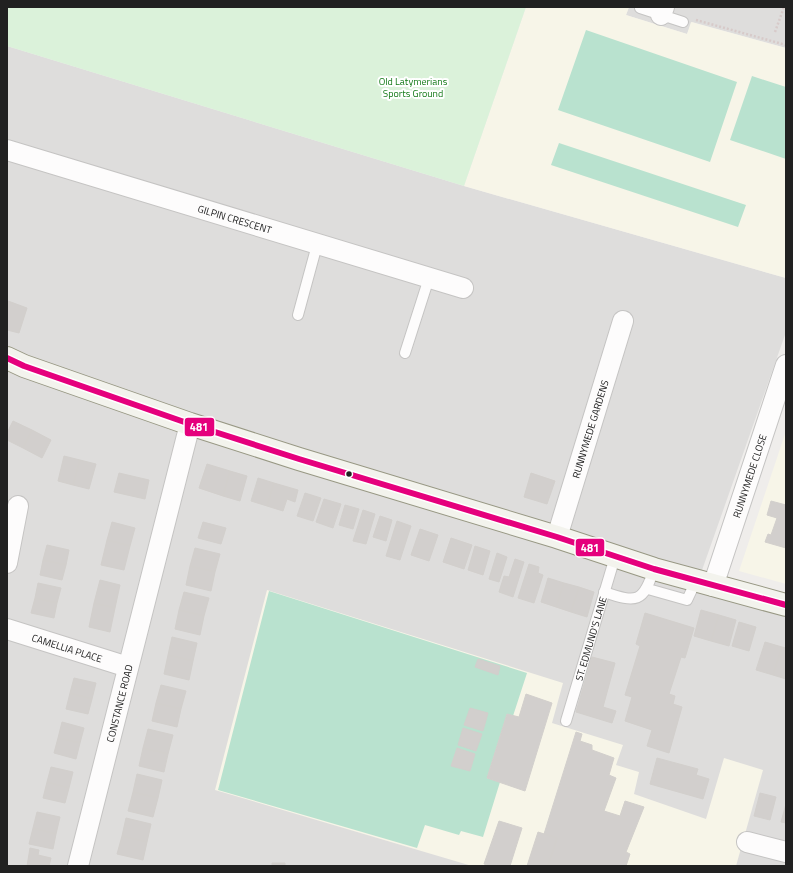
<svg xmlns="http://www.w3.org/2000/svg" width="793" height="873" font-family="'Titillium Web',sans-serif">
  <rect width="100%" height="100%" fill="#efedeb"/>
  <!-- residential -->
  <path fill="#dedddc" d="M629 7H786V48L692 22 687 34 626 15Z
    M7 46 464 186 786 278V332L695 590 786 615V866H7Z"/>
  <!-- education -->
  <path fill="#f7f5e8" d="M526 7H629L626 15 687 34 691 22 786 48V278L464 186Z
    M786 431V584L739 571Z
    M267 590 563 683 552 723 623 745 616 765 639 772 634 794 706 819 724 758 763 770 736 866H472L215 790Z"/>
  <!-- park -->
  <path fill="#dbf2da" d="M7 7H526L464 186 7 46Z"/>
  <!-- pitch -->
  <path fill="#b9e2cf" d="M586 30 737 82 710 162 558 110Z
    M752 76 786 87V159L730 140Z
    M559 143 746 205 738 227 551 165Z
    M269 591 527 673 513 716 507 714 487 778 500 782 483 837 461 831 459 835 425 825 417 848 218 790Z"/>
  <!-- building -->
  <path fill="#d2cfcd" stroke="#d2cfcc" d="M8 301 27 308 19 333 7 330Z
    M13 421 32 430 23 448 7 440V433Z
    M32 430 51 440 42 458 23 448Z
    M64 456 80 460 73 485 58 481Z
    M80 460 96 464 89 489 73 485Z
    M207 464 230 471 223 496 199 488Z
    M230 471 247 476 240 501 223 496Z
    M119 473 149 480 145 499 114 492Z
    M531 473 555 481 547 504 524 497Z
    M258 478 274 483 267 506 251 501Z
    M274 483 298 490 295 502 287 499 283 511 267 506Z
    M305 493 321 498 313 521 297 516Z
    M324 499 341 504 333 528 316 522Z
    M771 501 786 505V548L765 542 768 534 771 535 777 518 767 515Z
    M345 505 359 509 353 529 339 525Z
    M363 510 375 514 366 544 353 541Z
    M380 516 392 520 386 541 373 537Z
    M397 521 411 526 400 560 386 556Z
    M112 522 135 528 130 546 107 540Z
    M203 522 226 528 221 544 198 538Z
    M420 529 438 535 429 561 411 555Z
    M451 538 472 545 464 569 443 562Z
    M107 540 130 546 124 570 101 565Z
    M47 545 69 550 66 565 43 560Z
    M475 546 490 551 483 575 468 570Z
    M195 548 220 554 215 572 190 566Z
    M497 553 507 557 499 582 489 579Z
    M515 559 524 562 513 597 499 592 504 576 509 577Z
    M43 560 66 565 62 580 40 575Z
    M529 564 539 567 538 573 543 575 534 603 518 598Z
    M190 566 215 572 211 591 186 585Z
    M548 578 564 583 556 607 541 602Z
    M100 580 120 585 115 608 94 603Z
    M38 583 61 588 57 603 35 598Z
    M564 583 579 587 571 612 556 607Z
    M579 587 594 592 587 617 571 612Z
    M184 592 209 598 204 616 179 610Z
    M35 598 57 603 54 618 31 613Z
    M94 603 115 608 110 632 89 627Z
    M179 610 204 616 200 635 175 629Z
    M701 610 719 615 711 641 694 636Z
    M645 613 694 628 685 658 681 657 669 694 675 696 673 704 682 707 669 753 647 746 652 730 625 721 632 697 625 695 640 646 636 644Z
    M719 615 736 620 729 646 711 641Z
    M739 622 756 627 749 651 732 646Z
    M172 637 197 643 193 661 168 655Z
    M765 642 782 647 773 675 756 670Z
    M782 647 786 648V679L773 675Z
    M168 655 193 661 189 680 164 674Z
    M592 657 615 663 603 707 616 711 612 723 576 712Z
    M478 659 500 666 498 675 475 667Z
    M74 678 96 683 92 699 70 693Z
    M161 685 186 691 181 709 156 703Z
    M70 693 92 699 88 714 66 709Z
    M526 694 552 703 525 791 487 778 507 714 519 717Z
    M156 703 181 709 177 727 152 721Z
    M470 708 488 713 483 731 464 725Z
    M62 722 84 728 80 743 58 738Z
    M463 728 482 734 476 751 458 745Z
    M148 729 173 735 168 754 143 748Z
    M576 732 582 734 580 741 592 745V750L614 758 609 775 616 778 604 811 620 816 625 801 644 807 626 852 630 854 626 866H548L557 838 544 834Z
    M58 738 80 743 76 759 54 753Z
    M143 748 168 754 164 772 139 766Z
    M457 748 475 754 470 771 451 766Z
    M657 758 698 769 696 775 709 779 703 799 650 784Z
    M51 767 73 772 69 788 47 782Z
    M137 774 162 780 158 798 133 792Z
    M47 782 69 788 65 803 43 798Z
    M133 792 158 798 153 817 128 811Z
    M760 793 776 797 770 820 754 816Z
    M786 804V823L781 822Z
    M37 812 60 817 56 834 33 828Z
    M126 818 151 824 147 842 122 836Z
    M499 821 522 828 510 866H491L484 864Z
    M33 828 56 834 53 849 29 844Z
    M538 832 557 838 548 866H527Z
    M122 836 147 842 143 860 117 854Z
    M30 848 39 850 38 855 51 858 49 866H27Z
    M272 863H285V866H272Z"/>
  <g fill="none" stroke-linecap="round" stroke-linejoin="round">
    <!-- lane casing -->
    <g stroke="#c5c4c3" stroke-width="12">
      <g id="lane">
        <path d="M640 8 683 22"/>
        <path d="M298 315 317 245"/>
        <path d="M405 353 429 278"/>
        <path d="M648 589 687 600 696 581"/>
        <path d="M604 592C637 603 643 603 654 569"/>
        <path id="s1" d="M566 721 615 557"/>
      </g>
    </g>
    <!-- street casing -->
    <g stroke="#c5c4c3" stroke-width="22">
      <g id="street">
        <path d="M661 15 664 7"/>
        <path id="s2" d="M7 150 463 288"/>
        <path id="s3" d="M557 537 623 321"/>
        <path d="M7 563 18 506"/>
        <path id="s4" d="M713 586 786 365"/>
        <path id="s5" d="M7 629 128 667"/>
        <path d="M747 842 786 852"/>
        <path id="s6" d="M78 866 190 424"/>
      </g>
    </g>
    <!-- secondary casing -->
    <g stroke="#989884" stroke-width="24">
      <path id="secondary" d="M7 358 24 366 190 424 299 459 557 537 654 569 786 605"/>
    </g>
    <!-- path -->
    <path stroke="#d7cac9" stroke-width="2.5" stroke-dasharray="2 2" stroke-linecap="butt" d="M696 20 786 45
      M775 32 784 7"/>
    <!-- lane -->
    <use href="#lane" stroke="#fdfcfc" stroke-width="10"/>
    <!-- street -->
    <use href="#street" stroke="#fdfcfc" stroke-width="20"/>
    <!-- secondary -->
    <use href="#secondary" stroke="#f3f3ed" stroke-width="22"/>
    <!-- bus-1 casing -->
    <g stroke="#fff" stroke-width="9">
      <path id="bus-1" d="M7 358 24 366 190 424 299 459 557 537 654 569 786 605"/>
    </g>
    <!-- bus-1 -->
    <use href="#bus-1" stroke="#e5007d" stroke-width="6"/>
  </g>
  <!-- markers -->
  <circle fill="#212121" stroke="#fff" stroke-width="1.5" cx="349" cy="474" r="3.5"/>
  <g text-anchor="middle" stroke-width="4" stroke-linejoin="round" paint-order="stroke">
    <!-- park labels -->
    <g font-size="10" fill="#147a18" stroke="#fff">
      <text x="413" y="85">Old Latymerians<tspan x="413" dy="12">Sports Ground</tspan></text>
    </g>
    <!-- street labels -->
    <g font-size="10" fill="#212121" stroke="#fff">
      <text dy="4" stroke="none"><textPath href="#s2" startOffset="238">GILPIN CRESCENT</textPath></text>
      <text dy="4" stroke="none"><textPath href="#s3" startOffset="113">RUNNYMEDE GARDENS</textPath></text>
      <text dy="4" stroke="none"><textPath href="#s4" startOffset="116">RUNNYMEDE CLOSE</textPath></text>
      <text dy="4" stroke="none"><textPath href="#s1" startOffset="86">ST. EDMUND'S LANE</textPath></text>
      <text dy="4" stroke="none"><textPath href="#s5" startOffset="63">CAMELLIA PLACE</textPath></text>
      <text dy="4" stroke="none"><textPath href="#s6" startOffset="168">CONSTANCE ROAD</textPath></text>
    </g>
  </g>
  <g stroke="#fff" stroke-width="1.5">
    <rect x="184" y="417" width="31" height="20" rx="4" fill="#e5007d"/>
    <rect x="575" y="538" width="30" height="19" rx="4" fill="#e5007d"/>
  </g>
  <g font-size="11" text-anchor="middle" font-weight="bold" fill="#fff">
    <text x="199" y="431">481</text>
    <text x="590" y="552">481</text>
  </g>
  <!-- border -->
  <rect width="793" height="873" fill="none" stroke="#212121" stroke-width="16"/>
</svg>
